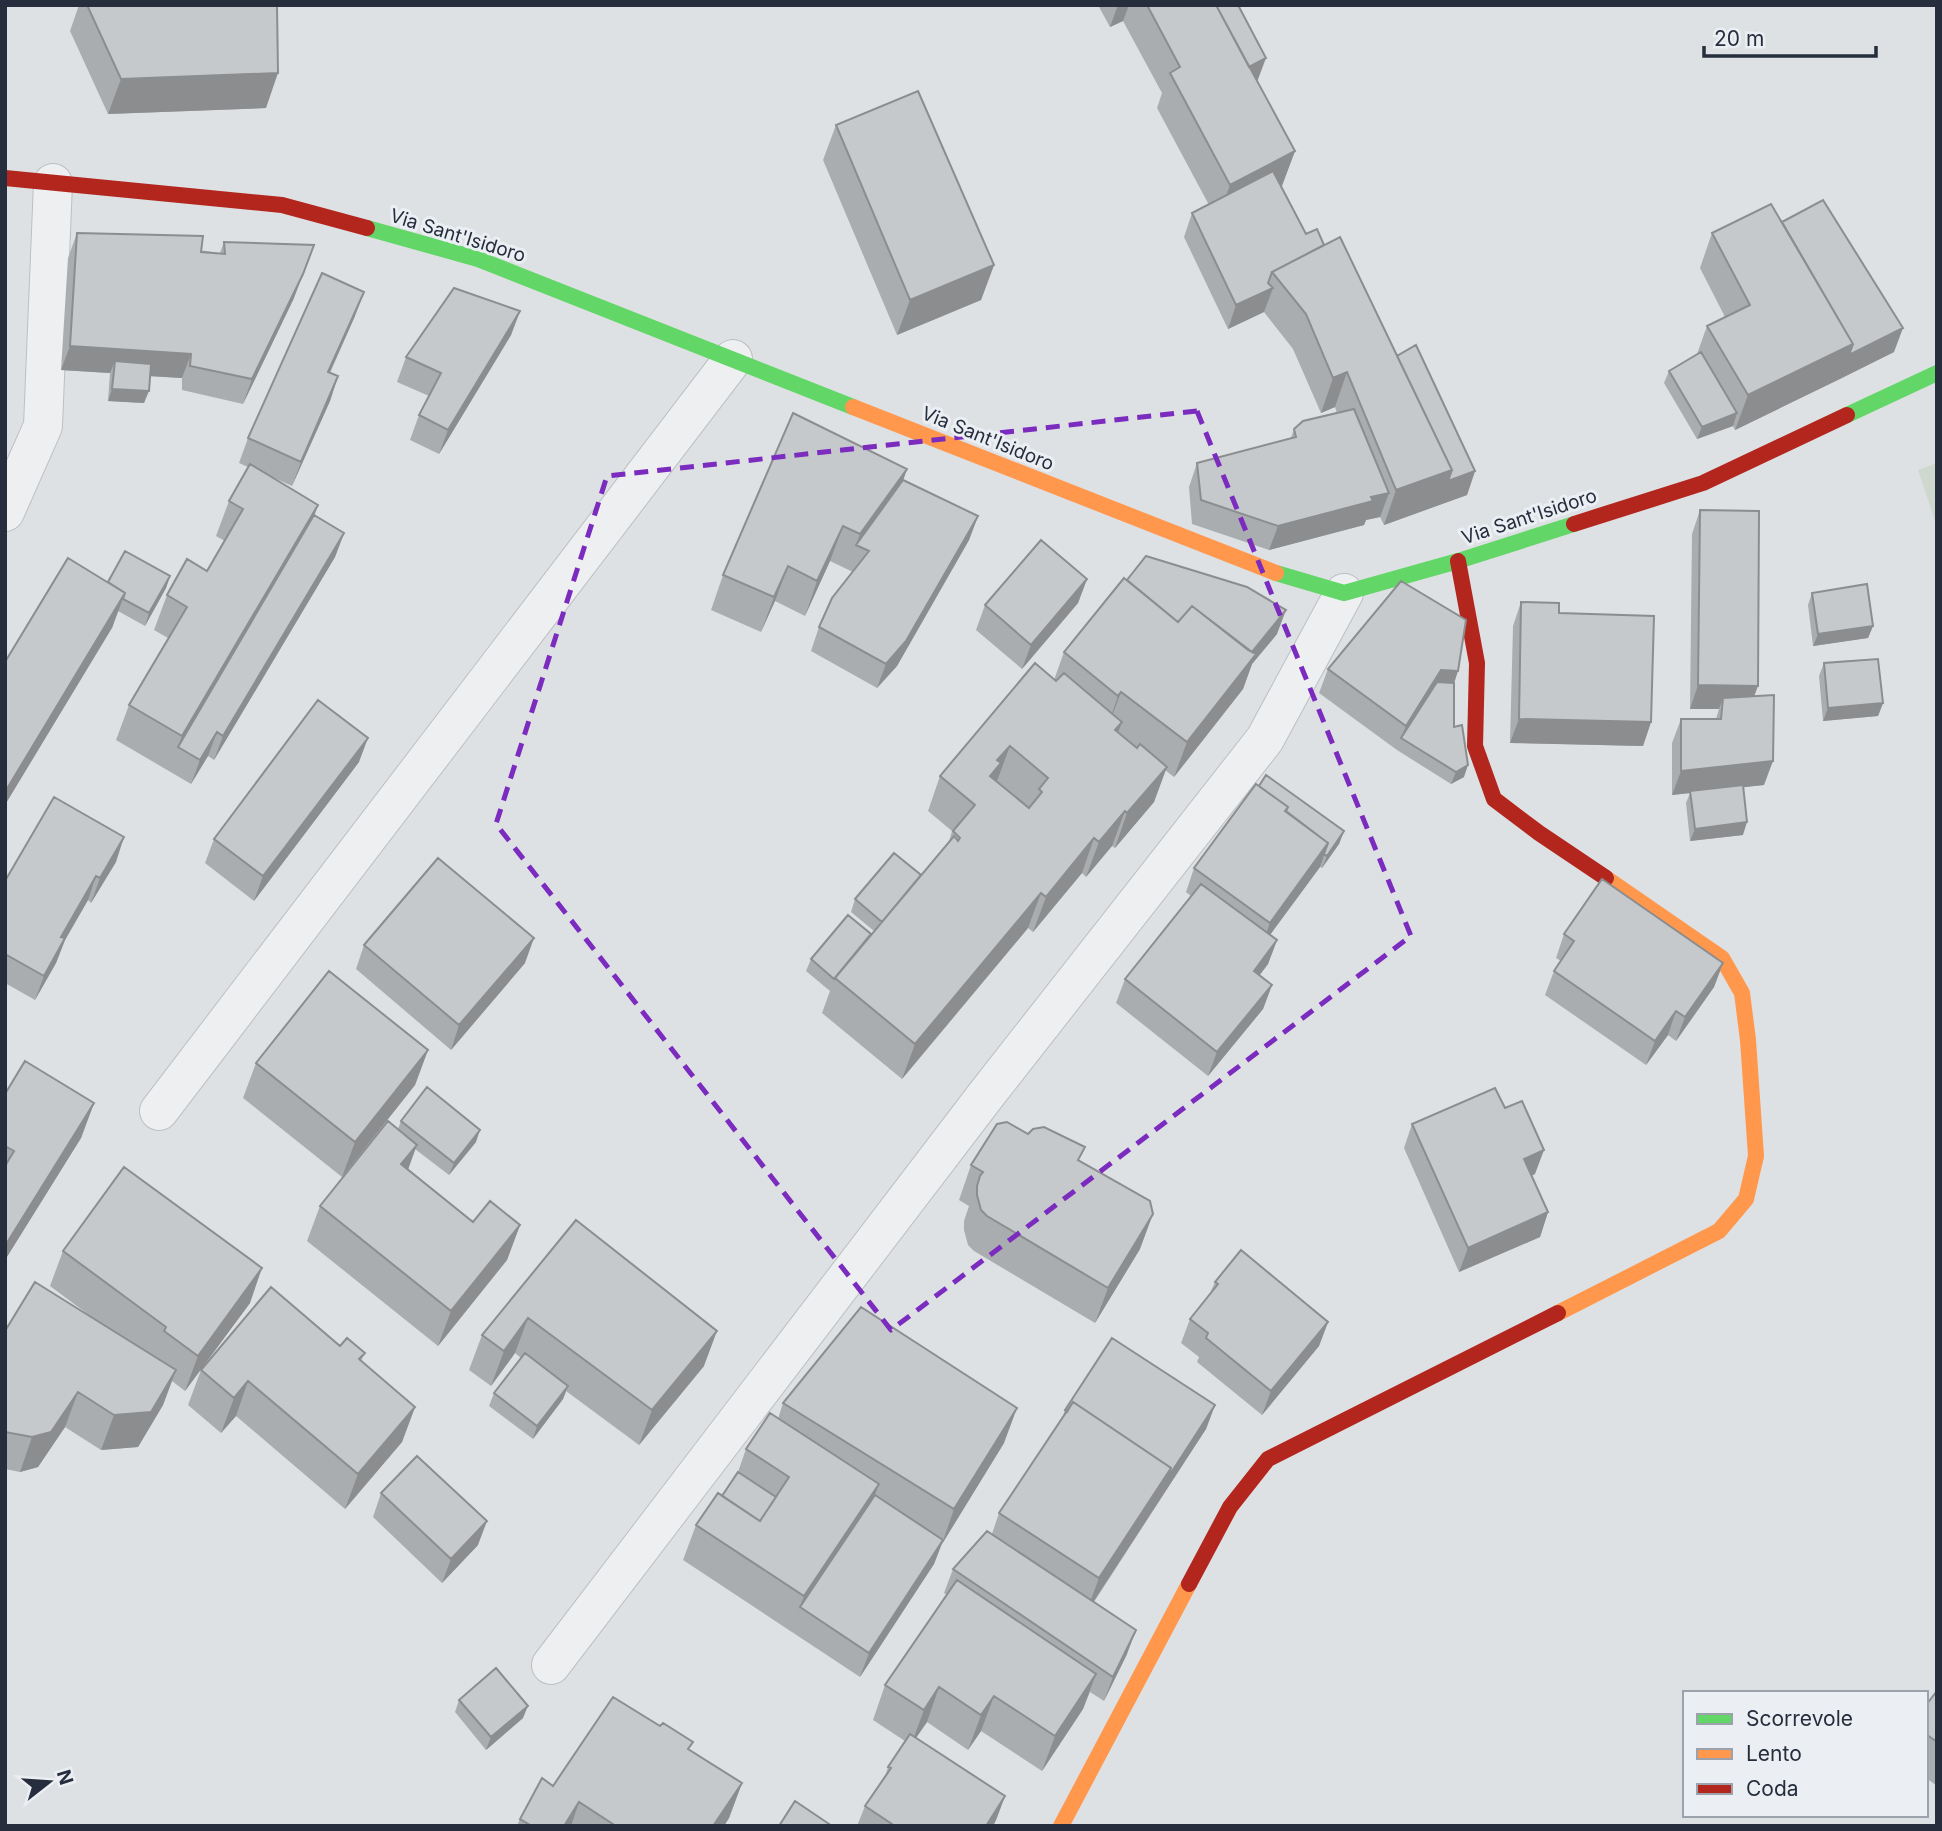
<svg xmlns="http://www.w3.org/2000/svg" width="1942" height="1831" font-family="Inter,sans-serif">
  <rect width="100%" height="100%" fill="#dee1e4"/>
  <!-- green -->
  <path fill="#cfd8cf" d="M1937 463V527L1918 470Z"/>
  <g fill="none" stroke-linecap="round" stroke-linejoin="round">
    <!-- street casing -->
    <g stroke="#bdbfc2" stroke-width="40">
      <path id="street" d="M5 512 43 426 53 183
        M159 1111 733 359
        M551 1665 986 1095 1265 739 1344 593"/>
    </g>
    <!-- street -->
    <use href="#street" stroke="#eeeff1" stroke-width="38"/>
    <!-- fast -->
    <path stroke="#63d668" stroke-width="16" d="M367 228 478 259 853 407
      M1847 415 1937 373
      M1276 573 1344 593 1458 561 1574 524"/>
    <!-- slow -->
    <path stroke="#ff974d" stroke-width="16" d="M853 407 1276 573
      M1558 1313 1719 1231 1746 1199 1756 1156 1748 1040 1742 993 1722 958 1606 878
      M1061 1826 1189 1584"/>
    <!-- jam -->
    <path stroke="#b3261e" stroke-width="16" d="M5 178 282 205 367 228
      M1574 524 1703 483 1847 415
      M1458 561 1477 663 1475 746 1494 799 1539 833 1606 878
      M1189 1584 1230 1507 1268 1459 1558 1313"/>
  </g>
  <!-- wall -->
  <path fill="#aaadaf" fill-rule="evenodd" d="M79 5H277L266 108 108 114 70 31Z
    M1098 5H1238L1257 81 1295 151 1281 187 1306 234 1324 245 1397 356 1475 471 1467 495 1384 525 1380 517 1366 520 1364 525 1269 550 1192 524 1189 487 1197 463 1291 438 1294 429 1337 413 1335 407 1321 413 1293 349 1264 312 1228 329 1184 237 1192 213 1209 205 1157 108 1162 93 1123 21 1110 27Z
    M836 125 994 265 981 300 897 335 823 160Z
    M1782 222 1894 352 1735 430 1733 426 1697 439 1664 383 1669 371 1697 354 1707 326 1725 317 1700 268 1712 233Z
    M77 233 220 253 224 242 294 298 243 404 182 390V378L150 376 144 403 108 401 110 373 61 370 68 258Z
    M520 311 511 335 439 454 410 440 419 415 429 396 397 382 406 357Z
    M355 316 330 373 338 376 330 401 292 486 268 475 318 505 314 515 344 533 335 557 214 760 208 756 191 784 116 740 129 705 168 638 154 630 167 595 207 571 225 541 216 536 229 501 248 467 239 463 248 438Z
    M907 469 903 480 978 516 969 540 897 666 877 688 811 651 819 627 853 572 830 561 805 616 775 601 761 632 711 610 723 575Z
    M1700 510 1754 696 1764 785 1743 787V835L1690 841 1686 803 1690 793 1672 795V743L1681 719H1716L1719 709H1690L1692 534Z
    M170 576 166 588 145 626 118 611 112 628 108 582Z
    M1087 579 1078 603 1022 669 976 630 985 605Z
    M1127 580 1277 634 1252 664 1243 689 1174 777 1165 770 1154 802 1115 848 1112 846 1086 877 1082 873 1033 932 1028 928 902 1079 822 1013 830 991 806 971 811 959 871 934 874 931 851 912 855 899 921 875 949 842 952 831 928 811 940 776 1054 680 1064 652ZM996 781H997L1029 808Z
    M1812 593 1873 626 1868 638 1813 646 1808 605Z
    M1521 602 1651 722 1643 746 1510 743 1513 626Z
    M1824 663 1883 703 1878 716 1823 721 1819 676Z
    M1328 669 1454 683V727L1464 777 1451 784 1397 750 1319 693Z
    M359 762 254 901 205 863 214 839Z
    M1344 831 1339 844 1322 868 1320 867 1270 935 1277 940 1268 964 1259 975 1272 985 1263 1009 1208 1076 1116 1003 1125 979 1191 896 1186 892 1194 868Z
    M116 862 91 903 88 900 65 940 56 963 35 1000 5 983V881Z
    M1564 934 1723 963 1714 987 1676 1041 1668 1035 1646 1065 1545 995 1554 971 1561 961 1556 958Z
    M364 945 525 963 451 1050 356 969Z
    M428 1050 415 1085 342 1177 243 1098 256 1063Z
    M5 1094 94 1103 81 1138 5 1260Z
    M401 1121 476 1142 449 1175 415 1149 408 1170 473 1222 520 1225 507 1260 438 1346 307 1241 320 1206 398 1129Z
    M1412 1124 1535 1174 1532 1175 1548 1212 1540 1237 1459 1272 1404 1148Z
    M1080 1161 1140 1249 1095 1323 974 1251 968 1245 964 1230V1221L969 1206 959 1200 971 1165Z
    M576 1220 704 1366 639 1445 566 1391 563 1399 533 1439 489 1406 494 1393 521 1358 515 1353 491 1386 469 1370 482 1335Z
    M63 1251 250 1303 185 1391 172 1381 163 1405 138 1447 101 1450 65 1427 38 1467 20 1472 5 1469V1331L101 1324 50 1286Z
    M1215 1282 1328 1322 1319 1346 1262 1415 1197 1362 1199 1357 1181 1343 1190 1319 1210 1293Z
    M340 1346 365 1353 361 1361 415 1407 402 1442 345 1509 236 1416 221 1433 188 1405 201 1370Z
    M783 1403 1004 1443 942 1544 934 1564 860 1677 683 1560 696 1525 722 1496 738 1472 746 1449 778 1419Z
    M1215 1405 1206 1429 1094 1602 1127 1654 1104 1701 1090 1692 1083 1709 1042 1771 981 1731 968 1750 927 1722 916 1738 1005 1796 996 1820 993 1826H857L865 1806 886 1774 888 1767 905 1741 873 1720 885 1685 947 1595 944 1593 953 1569 992 1534 999 1513 1062 1419 1065 1410Z
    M381 1493 478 1545 442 1583 373 1517Z
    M1937 1691V1786L1926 1778V1705Z
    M459 1700 523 1718 486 1750 455 1712Z
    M689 1750 742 1783 729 1818 724 1826H517L520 1819 553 1786Z"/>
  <!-- shaded-wall -->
  <path fill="#8b8d8f" d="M1118 5H1129L1123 21 1110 27Z
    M1266 58 1257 82 1242 70Z
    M278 73 266 108 108 114 121 79Z
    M1295 151 1282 186 1217 220 1230 185Z
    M314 245 294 298 243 404 252 379Z
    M994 265 981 300 897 335 910 300Z
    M1273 288 1264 312 1228 329 1236 305Z
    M364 292 355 316 319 396 328 372Z
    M520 311 511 335 439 454 448 430Z
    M1903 328 1894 352 1840 379 1849 355Z
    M1853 344 1840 379 1735 430 1748 395Z
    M70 346 191 354 182 378 114 374 115 361 110 373 61 370Z
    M1347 372 1335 407 1321 413 1333 378Z
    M338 376 330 401 292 486 301 462Z
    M112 389 149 391 144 403 108 401Z
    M1737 413 1733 426 1697 439 1702 427Z
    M907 469 895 504 856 545 860 534Z
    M1452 470 1475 471 1467 495 1384 525 1396 490Z
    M1389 493 1380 517 1366 520 1364 525 1269 550 1278 526 1371 497Z
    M318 505 306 540 178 747 169 771 182 736Z
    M978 516 969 540 897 666 877 688 886 664Z
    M843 526 830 561 805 616 817 581Z
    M344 533 335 557 214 760 223 736Z
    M788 566 775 601 761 632 774 597Z
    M170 576 166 588 145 626 149 613Z
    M1087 579 1078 603 1022 669 1031 645Z
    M125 593 112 628 5 805V792Z
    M1286 610 1277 634 1252 664 1243 689 1174 777 1187 742 1244 661Z
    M1873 626 1868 638 1813 646 1818 634Z
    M1441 670 1458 671 1450 696 1401 738 1406 726Z
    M1698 685 1758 686 1749 710 1723 698 1719 709H1690Z
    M1121 692 1108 727 1106 731 1118 696Z
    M1883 703 1878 716 1823 721 1828 708Z
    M1519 719 1651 722 1643 746 1510 743Z
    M1122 722 1109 757 1115 730Z
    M217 732 208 756 191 784 200 760Z
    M368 738 359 762 254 901 263 876Z
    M1010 746 997 781 993 785 990 776 997 760Z
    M1773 761 1764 785 1691 793 1690 791V793L1672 795 1681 771Z
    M1468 765 1464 777 1451 784 1456 772Z
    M1167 767 1154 802 1115 848 1127 813Z
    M1125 811 1112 846 1086 877 1099 842Z
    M1747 822 1743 835 1690 841 1695 829Z
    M1344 831 1339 844 1322 868 1327 856Z
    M124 837 116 862 91 903 100 878Z
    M1094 838 1082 873 1033 932 1046 897Z
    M1328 843 1320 867 1261 947 1270 923Z
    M96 876 88 900 65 940 56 963 35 1000 44 976 61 937Z
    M1041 893 1028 928 902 1079 915 1044Z
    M534 938 525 963 451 1050 459 1025Z
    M1277 940 1268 964 1245 995 1254 971Z
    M1723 963 1714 987 1676 1041 1685 1017Z
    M1272 985 1263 1009 1208 1076 1217 1052Z
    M1676 1011 1668 1035 1646 1065 1655 1041Z
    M428 1050 415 1085 342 1177 355 1142Z
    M94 1103 81 1138 5 1260V1246Z
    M480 1130 476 1142 449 1175 454 1163Z
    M417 1145 404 1180 401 1164Z
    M1544 1150 1535 1174 1515 1183 1524 1159Z
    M1548 1212 1540 1237 1459 1272 1468 1248Z
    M1153 1214 1140 1249 1095 1323 1108 1288Z
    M520 1225 507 1260 438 1346 451 1311Z
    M262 1268 250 1303 185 1391 198 1356Z
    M528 1318 515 1353 491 1386 504 1351Z
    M1328 1322 1319 1346 1262 1415 1271 1391Z
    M717 1331 704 1366 639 1445 652 1410Z
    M176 1370 163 1405 138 1447 101 1450 114 1415Z
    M248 1381 236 1416 221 1433 234 1398Z
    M568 1386 563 1399 533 1439 537 1426Z
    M78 1392 65 1427 38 1467 20 1472 32 1437Z
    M1215 1405 1206 1429 1086 1613 1099 1578 1171 1468Z
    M415 1407 402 1442 345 1509 358 1474Z
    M1017 1408 1004 1443 942 1544 954 1509Z
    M879 1484 866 1519 800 1607 791 1631 804 1596Z
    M487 1521 478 1545 442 1583 451 1559Z
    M943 1540 934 1564 860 1677 869 1653Z
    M1136 1630 1127 1654 1104 1701 1113 1677Z
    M1096 1674 1083 1709 1042 1771 1055 1736Z
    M939 1687 927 1722 911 1745 924 1710Z
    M994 1696 981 1731 968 1750 981 1715Z
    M528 1706 523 1718 486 1750 491 1737Z
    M742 1783 729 1818 724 1826H713Z
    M1005 1796 996 1820 993 1826H986Z
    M579 1802 571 1826H564Z"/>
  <!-- building -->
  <path fill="#c6c9cc" stroke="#8b8d8f" stroke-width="2" fill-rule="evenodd" d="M87 5H277L278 73 121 79Z
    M1147 5H1216L1295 151 1230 185 1170 73 1180 67Z
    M1216 5H1238L1266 58 1249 67Z
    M918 91 994 265 910 300 836 125Z
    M1273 171 1306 234 1317 229 1324 245 1272 272 1268 283 1273 288 1236 305 1192 213Z
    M1823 200 1903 328 1849 355 1853 344 1782 222Z
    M1771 204 1853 344 1748 395 1707 326 1750 305 1712 233Z
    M77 233 203 236 201 252 225 254 224 242 314 245 303 274 252 379 190 366 191 354 70 346Z
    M1340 237 1452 470 1396 490 1347 372 1333 378 1306 314 1272 272Z
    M322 273 364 292 328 372 338 376 301 462 248 438Z
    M454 288 520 311 448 430 419 415 441 373 406 357Z
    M1416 345 1475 471 1448 481 1452 470 1397 356Z
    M1701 352 1737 413 1702 427 1669 371Z
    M115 361 151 364 149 391 112 389Z
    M1354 409 1389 493 1371 497 1373 501 1278 526 1201 500 1197 463 1296 437 1294 429 1303 421Z
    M793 413 907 469 860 534 843 526 817 581 788 566 774 597 723 575Z
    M250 464 318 505 182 736 129 705 187 607 167 595 187 559 207 571 243 509 229 501Z
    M903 480 978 516 906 641 886 664 819 627 832 598 869 551 856 545Z
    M1700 510 1759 511 1758 686 1698 685Z
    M314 515 344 533 223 736 217 732 200 760 178 747Z
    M1041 540 1087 579 1031 645 985 605Z
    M125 551 170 576 149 613 123 599 125 593 108 582Z
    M1146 556 1247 587 1286 610 1252 652 1192 606 1178 622 1127 580Z
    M68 558 125 593 5 792V662Z
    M1124 578 1178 622 1192 606 1248 650 1256 654 1187 742 1121 692 1118 696 1064 652Z
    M1401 581 1466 620 1458 671 1441 670 1406 726 1328 669Z
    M1867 584 1873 626 1818 634 1812 593Z
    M1521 602 1559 603V613L1654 616 1651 722 1519 719Z
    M1878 659 1883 703 1828 708 1824 663Z
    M1035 663 1056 681 1064 673 1122 722 1115 730 1137 748 1140 744 1167 767 1127 813 1125 811 1099 842 1094 838 1046 897 1041 893 915 1044 835 978 954 836 958 841 960 838 953 831 975 805 940 776ZM1010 746 1048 778 1039 789 1042 792 1029 808 990 776 1001 763 997 760Z
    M1437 682 1454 683V727L1462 725 1468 765 1456 772 1401 738Z
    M1774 695 1773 761 1681 771V719H1721L1723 698Z
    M318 700 368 738 263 876 214 839Z
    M1266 775 1344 831 1327 856 1324 854 1328 843 1286 811 1288 807 1259 786Z
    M1256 784 1288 807 1285 811 1328 843 1270 923 1194 868Z
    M1743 785 1747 822 1695 829 1690 791Z
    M54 797 124 837 100 878 96 876 61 937 65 938 44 976 5 954V881Z
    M894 853 921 875 882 922 855 899Z
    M438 858 534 938 459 1025 364 945Z
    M1602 879 1723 963 1685 1017 1676 1011 1655 1041 1554 971 1574 941 1564 934Z
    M1201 884 1277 940 1254 971 1272 985 1217 1052 1125 979Z
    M848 915 871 934 834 979 811 959Z
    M329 971 428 1050 355 1142 256 1063Z
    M25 1061 94 1103 5 1246V1166L14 1151 5 1146V1094Z
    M427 1087 480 1130 454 1163 401 1121Z
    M1495 1088 1505 1108 1522 1101 1544 1150 1524 1159 1548 1212 1468 1248 1412 1124Z
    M388 1121 417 1145 401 1164 473 1222 490 1201 520 1225 451 1311 320 1206Z
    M1007 1122 1028 1134 1033 1129 1044 1127 1085 1147 1078 1160 1150 1201 1153 1214 1108 1288 987 1216 981 1210 977 1195V1186L980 1176 983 1172 971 1165 997 1124Z
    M124 1167 262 1268 198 1356 164 1331 166 1327 63 1251Z
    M576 1220 717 1331 652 1410 528 1318 504 1351 482 1335Z
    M1241 1250 1328 1322 1271 1391 1206 1338 1208 1333 1190 1319 1218 1284 1215 1282Z
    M35 1282 176 1370 151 1412 114 1415 78 1392 51 1432 32 1437 5 1432V1331Z
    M271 1287 340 1346 347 1338 365 1353 359 1359 415 1407 358 1474 248 1381 234 1398 201 1370Z
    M861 1307 1017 1408 954 1509 783 1403Z
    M1112 1338 1215 1405 1167 1479 1171 1468 1073 1402 1067 1412 1065 1410Z
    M525 1353 568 1386 537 1426 494 1393Z
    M1073 1402 1171 1468 1099 1578 999 1513Z
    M770 1413 879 1484 804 1596 696 1525 718 1493 760 1521 789 1477 746 1449Z
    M417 1456 487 1521 451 1559 381 1493Z
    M738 1472 776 1497 760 1521 722 1496Z
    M875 1495 943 1540 869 1653 800 1607Z
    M987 1531 1136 1630 1113 1677 953 1569Z
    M957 1580 1096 1674 1055 1736 994 1696 981 1715 939 1687 924 1710 885 1685Z
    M496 1668 528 1706 491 1737 459 1700Z
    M1937 1691V1742L1926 1734V1705Z
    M613 1697 660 1726 663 1723 693 1742 688 1749 742 1783 713 1826H616L579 1802 564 1826H532L520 1819 542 1778 553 1786Z
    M910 1734 1005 1796 986 1826H895L865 1806 891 1768 888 1767Z
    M795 1801 832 1826H779Z"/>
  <!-- marked area -->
  <path fill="none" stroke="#7b2cbf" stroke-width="5" stroke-dasharray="14 9" stroke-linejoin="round" d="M1197 411 1411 936 891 1330 496 824 607 476Z"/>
  <g text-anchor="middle" stroke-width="6" stroke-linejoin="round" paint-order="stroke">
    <!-- street labels -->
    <g font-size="19" fill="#262e3d" stroke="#ebeff4">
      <text transform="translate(458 235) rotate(17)" y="7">Via Sant'Isidoro</text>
      <text transform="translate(988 438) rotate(22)" y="7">Via Sant'Isidoro</text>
      <text transform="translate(1529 516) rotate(-18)" y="7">Via Sant'Isidoro</text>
    </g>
  </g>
  <!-- border -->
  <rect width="1942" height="1831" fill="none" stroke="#262e3d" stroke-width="14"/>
  <!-- legend -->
  <rect x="1683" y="1691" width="245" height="126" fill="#ebeff4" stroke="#9ca2ab" stroke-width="2"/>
  <rect x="1697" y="1714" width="35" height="10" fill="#63d668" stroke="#9ca2ab" stroke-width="2"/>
  <text x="1746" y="1726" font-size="21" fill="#262e3d">Scorrevole</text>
  <rect x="1697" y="1749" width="35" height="10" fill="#ff974d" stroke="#9ca2ab" stroke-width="2"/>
  <text x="1746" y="1761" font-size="21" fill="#262e3d">Lento</text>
  <rect x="1697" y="1784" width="35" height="10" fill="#b3261e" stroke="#9ca2ab" stroke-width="2"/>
  <text x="1746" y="1796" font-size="21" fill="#262e3d">Coda</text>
  <!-- north arrow -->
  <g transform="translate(49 1782) rotate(73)" stroke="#ebeff4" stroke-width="5" paint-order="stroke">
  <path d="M0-5L12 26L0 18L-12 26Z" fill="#262e3d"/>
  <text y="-10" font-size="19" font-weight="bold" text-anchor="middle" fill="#262e3d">N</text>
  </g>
  <!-- scale -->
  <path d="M1704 46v10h172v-10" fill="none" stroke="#262e3d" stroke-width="3.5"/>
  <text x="1714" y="46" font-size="21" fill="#262e3d" stroke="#ebeff4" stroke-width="5" paint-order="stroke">20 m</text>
</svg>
